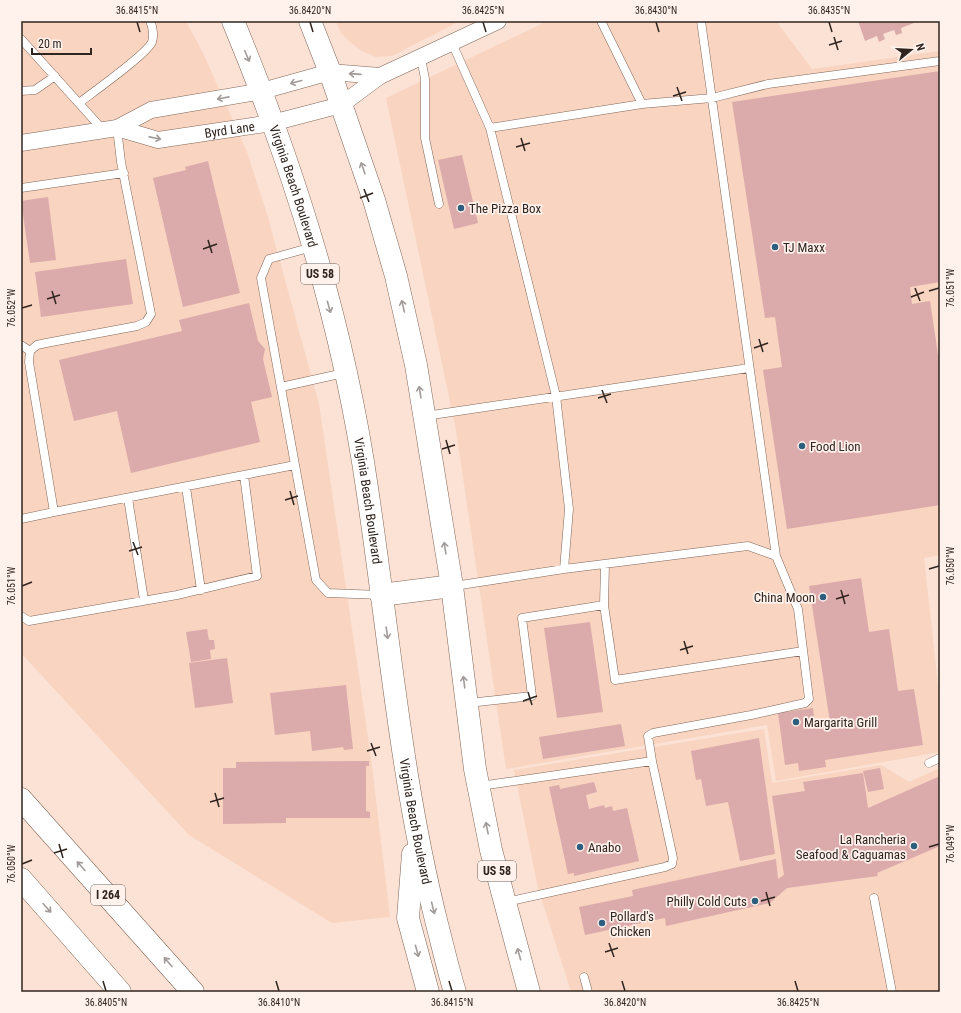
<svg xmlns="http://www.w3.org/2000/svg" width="961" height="1013" font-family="'Roboto Condensed',sans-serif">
  <rect width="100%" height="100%" fill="#fbe2d5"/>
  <!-- built -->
  <path fill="#f9d4c0" d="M21 21H186L203 53 247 152 267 214 319 404 371 758 390 917 332 923 189 835 21 653Z
    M336 21H460L392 56 376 57 362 51 350 42 341 33Z
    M548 21H776L812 69 940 51V555L924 558 940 703V752L776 781 767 725 506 769 456 430 386 98Z
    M764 729 772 783 881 765 909 782 940 768V992H571L538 888 514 770Z"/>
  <!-- building -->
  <path fill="#dbaaab" d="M858 21H919L901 28 902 33 896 35 894 30 883 34 885 39 879 42 877 36 865 41Z
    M940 71V282L910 287 912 304 930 301 938 355H940V505L787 529 763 370 782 367 775 317 765 318 732 102Z
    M462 155 478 223 454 229 438 160Z
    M208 161 240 293 183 307 153 178 186 170 185 167Z
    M48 197 56 260 30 263 21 201Z
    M126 259 133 304 41 317 35 272Z
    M249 303 258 341 265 349 263 359 272 397 251 402 260 442 131 473 117 411 74 421 59 360 182 331 179 320Z
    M861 578 869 632 889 629 898 691 914 689 923 745 825 760 826 767 799 771 798 763 785 765 778 713 813 708 815 725 830 722 809 586Z
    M590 622 603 712 557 718 544 628Z
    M207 629 209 640H214L215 649 210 650 211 659 191 662 186 632Z
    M227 658 233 703 195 708 189 663Z
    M346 685 353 749 344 750 343 747 312 751 310 731 275 735 270 693Z
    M621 724 625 746 543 759 539 737Z
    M759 738 775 854 740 861 728 802 706 806 701 779 696 780 691 751Z
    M369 761V766H366V811L370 812V818H286V823L223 824V768H236V762Z
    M880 768 884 789 868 792 863 771Z
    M863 773 868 808 940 776V846L877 873 878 876 787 888 770 903 666 926 665 918 585 935 579 907 633 896 632 890 776 859 778 879 784 875 772 796 805 791 803 782Z
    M594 782 597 792 586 795 589 809 604 805 605 808 612 806 613 811 627 808 639 861 574 876V873L568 874 549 787 559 785 560 789Z"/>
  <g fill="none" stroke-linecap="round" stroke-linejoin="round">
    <!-- lane casing -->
    <g stroke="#806658" stroke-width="9">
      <path id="lane" d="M601 21 642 104 712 98 768 84 940 61
        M21 39 103 130
        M452 43 490 128 556 396 569 509 564 569
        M421 58 425 79V138L439 204
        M21 91 35 90 55 76
        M79 103C92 93 147 54 152 42 154 36 153 27 150 21
        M117 128 121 162 151 314 146 322 137 326 46 343 37 345 30 351 29 362 54 512 295 465
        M490 128 642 104
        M21 188 124 173
        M312 247 269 259 261 278 316 580 328 593 381 595
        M21 345 30 351
        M281 387 344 373
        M425 416 749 368
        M186 487 201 590
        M128 498 144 600
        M21 519 54 512
        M454 586 564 569 748 546 776 556
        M604 605 615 680 803 651
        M21 616 29 621 177 595 257 576 244 475
        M468 703 532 696 522 618 604 605 605 564
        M929 763 940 758
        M480 786 652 761 648 736 653 733 751 715 805 703 809 699 798 609 776 556 701 21
        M874 898 892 992
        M506 902 665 867 672 864 673 858 652 761
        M584 977 588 992"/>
    </g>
    <!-- street casing -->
    <g stroke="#806658" stroke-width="17">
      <g id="street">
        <path id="s1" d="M117 128 158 140 272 123 341 105 380 76 498 21"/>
        <path d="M21 143 117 128 151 110 262 91 330 72 380 76"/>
      </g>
    </g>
    <!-- primary casing -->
    <g stroke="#806658" stroke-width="23">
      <g id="primary">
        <path id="s2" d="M233 21C295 170 344 328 367 488 389 634 401 781 437 924 443 947 448 970 455 992"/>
        <path d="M310 21 330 72 374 200 396 276 416 365 452 586 475 769 491 850 529 992"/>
        <path d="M381 595 452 586"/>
        <path d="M413 854 408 918 428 992"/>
      </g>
    </g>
    <!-- highway casing -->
    <g stroke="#806658" stroke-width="23">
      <path id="highway" d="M21 799 193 992
        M21 879 120 992"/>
    </g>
    <!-- lane -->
    <use href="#lane" stroke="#fff" stroke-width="8"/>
    <!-- street -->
    <use href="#street" stroke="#fff" stroke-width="16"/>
    <!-- primary -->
    <use href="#primary" stroke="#fff" stroke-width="22"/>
    <!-- highway -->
    <use href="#highway" stroke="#fff" stroke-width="22"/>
  </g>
  <!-- one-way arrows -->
  <defs><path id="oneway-shaft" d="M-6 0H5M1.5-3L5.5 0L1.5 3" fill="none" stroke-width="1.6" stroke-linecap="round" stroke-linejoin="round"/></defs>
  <g stroke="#a19c9a">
    <use href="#oneway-shaft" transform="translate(247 56) rotate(67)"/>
    <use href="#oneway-shaft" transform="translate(355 74) rotate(-176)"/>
    <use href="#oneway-shaft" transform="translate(296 82) rotate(165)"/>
    <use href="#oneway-shaft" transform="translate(223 98) rotate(169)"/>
    <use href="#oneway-shaft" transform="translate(155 138) rotate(11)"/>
    <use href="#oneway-shaft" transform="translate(363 168) rotate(-109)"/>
    <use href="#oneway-shaft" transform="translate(403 306) rotate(-103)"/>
    <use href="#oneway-shaft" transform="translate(329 307) rotate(74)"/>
    <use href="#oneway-shaft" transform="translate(420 392) rotate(-99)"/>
    <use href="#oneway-shaft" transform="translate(445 548) rotate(-99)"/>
    <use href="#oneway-shaft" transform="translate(387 633) rotate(82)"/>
    <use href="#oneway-shaft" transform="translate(464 682) rotate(-97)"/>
    <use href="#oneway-shaft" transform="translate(487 828) rotate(-101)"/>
    <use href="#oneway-shaft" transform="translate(81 866) rotate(-132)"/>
    <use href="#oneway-shaft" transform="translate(47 908) rotate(48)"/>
    <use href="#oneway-shaft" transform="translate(433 908) rotate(76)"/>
    <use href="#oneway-shaft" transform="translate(417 951) rotate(75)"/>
    <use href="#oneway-shaft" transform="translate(519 954) rotate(-106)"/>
    <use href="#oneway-shaft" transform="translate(168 962) rotate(-131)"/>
  </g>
  <!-- ticks -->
  <path fill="none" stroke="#2f241e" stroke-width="1.5" d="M137 22 140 32M310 22 313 32M483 22 486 32M656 22 659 32M829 22 832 32M834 37 838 50M829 45 842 41M677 87 682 101M673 96 686 92M521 138 525 151M516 147 530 143M364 189 369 202M360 198 373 193M208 240 212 253M203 249 217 244M915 288 920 301M52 291 56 304M929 291 939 288M911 297 924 292M47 299 60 295M22 308 32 305M759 339 763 352M754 348 768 343M602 390 607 403M598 398 611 394M446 440 450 454M442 449 455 445M290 491 294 505M285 500 298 496M133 542 138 555M129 551 142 547M929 569 939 566M22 586 32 582M841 590 845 604M836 599 849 595M684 641 688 654M680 650 693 646M528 692 532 705M523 701 537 696M371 743 376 756M367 751 380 747M215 793 219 807M210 802 224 798M59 844 63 858M929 847 939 844M54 853 67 849M22 864 32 860M766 892 770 906M761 901 775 897M609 943 614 957M605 952 618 948M103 981 106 991M276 981 279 991M449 981 452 991M622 981 625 991M795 981 798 991"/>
  <!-- markers -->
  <g fill="#2e5e7d" stroke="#fff2ec" stroke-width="1.5">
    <circle cx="461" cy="208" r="4"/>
    <circle cx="775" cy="247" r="4"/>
    <circle cx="802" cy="446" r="4"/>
    <circle cx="823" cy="597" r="4"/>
    <circle cx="796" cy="722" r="4"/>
    <circle cx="914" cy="846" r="4"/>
    <circle cx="580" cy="847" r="4"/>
    <circle cx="755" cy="901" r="4"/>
    <circle cx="602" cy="923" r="4"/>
  </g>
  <g text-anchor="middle" stroke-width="3.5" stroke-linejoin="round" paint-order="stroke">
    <!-- shield labels -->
    <g fill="#fff2ec" stroke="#6d625c" stroke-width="1">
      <rect x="301" y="264" width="38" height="20" rx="3"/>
      <rect x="478" y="861" width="38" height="20" rx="3"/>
      <rect x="91" y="885" width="34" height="20" rx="3"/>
    </g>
    <g font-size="12" font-weight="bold" fill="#2f241e">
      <text x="320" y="278">US 58</text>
      <text x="497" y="875">US 58</text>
      <text x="108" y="899">I 264</text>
    </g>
    <!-- street labels -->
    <g font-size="13" fill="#2f241e" stroke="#fff2ec">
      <text dy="5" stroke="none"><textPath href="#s1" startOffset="115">Byrd Lane</textPath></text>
      <text dy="5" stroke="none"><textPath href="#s2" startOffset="176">Virginia Beach Boulevard</textPath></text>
      <text dy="5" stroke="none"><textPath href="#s2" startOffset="500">Virginia Beach Boulevard</textPath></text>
      <text dy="5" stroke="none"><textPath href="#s2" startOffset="824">Virginia Beach Boulevard</textPath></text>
    </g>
    <!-- poi labels -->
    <g font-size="13" fill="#2f241e" stroke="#fff2ec" text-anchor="start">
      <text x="469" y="213">The Pizza Box</text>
      <text x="783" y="252">TJ Maxx</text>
      <text x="810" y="451">Food Lion</text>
      <text x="815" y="602" text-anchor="end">China Moon</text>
      <text x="804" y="727">Margarita Grill</text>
      <text x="906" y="844" text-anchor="end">La Rancheria<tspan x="906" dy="15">Seafood &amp; Caguamas</tspan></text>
      <text x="588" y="852">Anabo</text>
      <text x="747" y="906" text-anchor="end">Philly Cold Cuts</text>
      <text x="610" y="921">Pollard's<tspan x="610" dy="15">Chicken</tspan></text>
    </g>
  </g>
  <!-- border -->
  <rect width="961" height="1013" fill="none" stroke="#fff2ec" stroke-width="44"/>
  <!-- north arrow -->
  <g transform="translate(911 50) rotate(72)" stroke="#fff2ec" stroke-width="3" paint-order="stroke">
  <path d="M0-3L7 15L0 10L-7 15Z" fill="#2f241e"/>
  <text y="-6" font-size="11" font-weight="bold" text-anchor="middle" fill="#2f241e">N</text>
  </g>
  <!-- scale -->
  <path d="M32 48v6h59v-6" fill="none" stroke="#2f241e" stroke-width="2"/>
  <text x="38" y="48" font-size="12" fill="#2f241e" stroke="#fff2ec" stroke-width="3" paint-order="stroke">20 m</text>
  <rect x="22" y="22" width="917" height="969" fill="none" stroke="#2f241e" stroke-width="1.5"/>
  <g font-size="10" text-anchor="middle" fill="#2f241e">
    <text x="137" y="14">36.8415°N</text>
    <text x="310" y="14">36.8420°N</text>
    <text x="483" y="14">36.8425°N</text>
    <text x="656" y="14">36.8430°N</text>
    <text x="829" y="14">36.8435°N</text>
    <text transform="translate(950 288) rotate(-90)" y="4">76.051°W</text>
    <text transform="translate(11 308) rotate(-90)" y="4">76.052°W</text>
    <text transform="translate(950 566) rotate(-90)" y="4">76.050°W</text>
    <text transform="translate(11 586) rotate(-90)" y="4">76.051°W</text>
    <text transform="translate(950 844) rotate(-90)" y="4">76.049°W</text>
    <text transform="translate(11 864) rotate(-90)" y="4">76.050°W</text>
    <text x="106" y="1006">36.8405°N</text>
    <text x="279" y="1006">36.8410°N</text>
    <text x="452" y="1006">36.8415°N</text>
    <text x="625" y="1006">36.8420°N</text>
    <text x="798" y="1006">36.8425°N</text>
  </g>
</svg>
